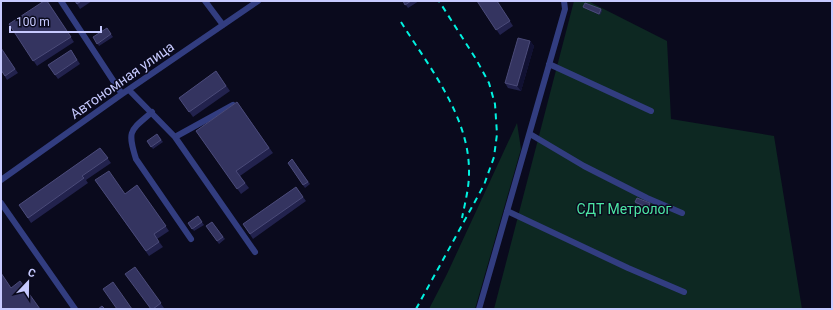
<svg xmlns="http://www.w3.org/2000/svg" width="833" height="310" font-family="Roboto,sans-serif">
  <rect width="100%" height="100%" fill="#0a0a1d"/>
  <!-- green -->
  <path fill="#0d2822" d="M574 1H588L667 41 671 119 774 136 802 309H494Z
    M517 123 521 149 475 309H429L447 274Z"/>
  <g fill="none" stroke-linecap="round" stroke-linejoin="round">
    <!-- minor -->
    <path stroke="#323d80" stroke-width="6" d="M61 1 122 94
      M205 1 223 25
      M549 64 651 111
      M129 90 175 137 255 252
      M152 112C130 131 127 130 136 159L191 239
      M530 134 584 166 647 198 682 213
      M175 137 233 105
      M1 180 122 94 258 1
      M1 203 75 309
      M507 211 628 268 684 292
      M479 309 565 9 564 1"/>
    <!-- rail -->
    <path stroke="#00f2e0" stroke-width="2" stroke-dasharray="6 5" stroke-linecap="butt" d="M401 22C429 67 470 117 469 173 469 188 465 203 462 218
      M416 309 484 185 494 157 497 134 495 104 489 83 476 59 439 1"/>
  </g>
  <!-- wall -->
  <path fill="#22224d" d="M47 1 74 42 37 66 9 24Z
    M75 1H92L80 9Z
    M403 1H419L408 8Z
    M477 1H497L513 26 500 35Z
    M583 7 601 9 602 11 600 15 584 8Z
    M107 28 113 37 99 46 93 37Z
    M530 41 534 46 521 91 508 88 505 83Z
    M1 48 18 73 7 80 1 70Z
    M71 50 80 64 58 79 48 65Z
    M216 71 230 91 193 117 179 98Z
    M237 102 273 153 240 176 249 188 241 194 196 131Z
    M157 134 163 142 153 149 147 141Z
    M100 148 111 163 86 180 88 183 31 223 19 205Z
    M292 159 310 184 305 188 288 163Z
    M95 180 125 194 137 185 169 231 157 239 163 247 149 256Z
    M296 187 306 201 253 239 243 224Z
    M635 202 651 205 649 209 636 204Z
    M198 216 204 225 194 231 188 223Z
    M212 222 225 239 219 244 206 226Z
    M135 267 164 308 163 309H150Z"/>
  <!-- shaded-wall -->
  <path fill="#111132" d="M530 41 534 46 521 91 517 86Z"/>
  <!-- building -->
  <path fill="#343460" stroke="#4b4b79" d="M44 1H47L71 37 33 61 9 24Z
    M75 1H81L77 4Z
    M403 1H411L405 5Z
    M477 1H497L510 21 496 30Z
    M585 3 601 9 599 14 583 7Z
    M107 28 111 34 97 44 93 37Z
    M518 38 530 41 517 86 505 83Z
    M1 48 15 69 5 76 1 70Z
    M71 50 77 60 55 75 48 65Z
    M216 71 226 86 189 112 179 98Z
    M237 102 269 148 236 171 245 183 237 189 196 131Z
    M157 134 161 140 151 147 147 141Z
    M100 148 108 158 82 176 84 178 28 218 19 205Z
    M292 159 308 182 303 185 288 163Z
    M109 171 125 194 137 185 166 226 154 234 159 242 146 251 95 180Z
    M296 187 303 197 250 234 243 224Z
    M637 198 650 203 648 208 635 202Z
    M198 216 202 222 192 229 188 223Z
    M212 222 223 237 217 241 206 226Z
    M135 267 161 303 153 309H151L125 274Z
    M1 273 11 288 20 281 40 309H1Z
    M113 282 132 309H117L103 289Z
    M102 306 105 309H98Z"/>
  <g text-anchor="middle" stroke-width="3" stroke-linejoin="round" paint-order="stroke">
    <!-- street labels -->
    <g font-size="14" fill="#c7caff" stroke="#0a0a1d">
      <text transform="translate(122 80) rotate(-35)" y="5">Автономная улица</text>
    </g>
    <!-- park labels -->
    <g font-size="14" fill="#4ce6a4" stroke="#0a0a1d">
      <text x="624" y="214">СДТ Метролог</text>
    </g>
  </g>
  <!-- border -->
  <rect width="833" height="310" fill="none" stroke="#c7caff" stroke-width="4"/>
  <!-- north arrow -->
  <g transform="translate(28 282) rotate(22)" stroke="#0a0a1d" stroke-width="3" paint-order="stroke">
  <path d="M0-3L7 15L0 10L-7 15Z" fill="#c7caff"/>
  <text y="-6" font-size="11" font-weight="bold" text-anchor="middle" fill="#c7caff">С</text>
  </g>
  <!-- scale -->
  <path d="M10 26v6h91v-6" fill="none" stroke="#c7caff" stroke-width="2"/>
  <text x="16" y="26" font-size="12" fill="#c7caff" stroke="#0a0a1d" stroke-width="3" paint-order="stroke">100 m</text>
</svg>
